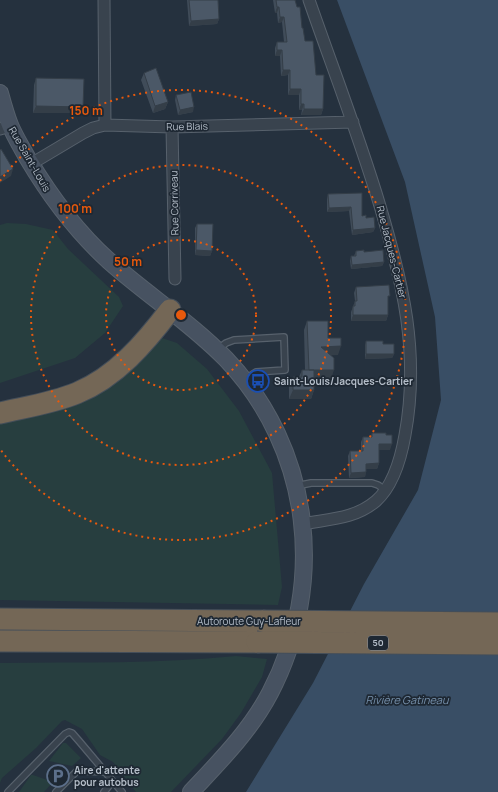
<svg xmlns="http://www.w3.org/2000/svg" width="498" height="792" font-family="Manrope,sans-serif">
  <rect width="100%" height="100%" fill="#25313e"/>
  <!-- green -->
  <path fill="#273e3f" d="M7 223 26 224 53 230 68 249 119 297 123 306 105 333 75 358 0 383V225Z
    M159 337 177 343 207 369 239 411 272 473 282 587 278 605 0 600V422L47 413Z
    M236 656 267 659 262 677 241 713 222 739 171 792H136L113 762 100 755 82 729 65 720 62 721 36 748 2 778 0 783V663C79 662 158 664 236 656Z
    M63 743H66L81 758 72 766 49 761Z
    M31 775H33L53 782 44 792H19Z"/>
  <!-- water -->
  <path fill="#394e65" d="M337 0H498V792H246L313 683 364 584 418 490 441 400 435 317 405 182Z"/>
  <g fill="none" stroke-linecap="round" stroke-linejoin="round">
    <!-- service casing -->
    <g stroke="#57616c" stroke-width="8">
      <path id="service" d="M218 349 226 343 234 340 284 337 285 370 256 372 244 380
        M296 486 311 483H372L378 485 385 490
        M8 792 65 734 69 732 72 733 79 741 122 792
        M56 792 77 771H81L106 772
        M104 792 113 781"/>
    </g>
    <!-- minor casing -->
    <g stroke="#57616c" stroke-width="13">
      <path id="minor" d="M104 0 105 125
        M172 127 175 279
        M0 129 10 126
        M31 164 83 133 93 128 105 125 172 127 353 122
        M303 524C329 519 355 519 376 501 394 485 401 458 405 435 420 354 403 283 380 206 359 136 333 69 309 0"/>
    </g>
    <!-- secondary casing -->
    <g stroke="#57616c" stroke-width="18">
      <path id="secondary" d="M0 93C3 104 6 115 10 125 15 137 22 148 28 159 50 196 77 232 109 261 147 295 190 322 226 359 312 449 327 584 270 693 250 731 220 761 191 792"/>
    </g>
    <!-- motorway casing -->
    <g stroke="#444e59" stroke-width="23">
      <path id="motorway" d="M0 413C26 407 53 403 77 393 116 377 145 343 170 310
        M0 619 263 621
        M0 641 257 642"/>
    </g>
    <!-- service -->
    <use href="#service" stroke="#39434e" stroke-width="5.5"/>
    <!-- minor -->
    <use href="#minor" stroke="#39434e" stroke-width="11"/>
    <!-- secondary -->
    <use href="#secondary" stroke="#475261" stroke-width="16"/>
    <!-- motorway -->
    <use href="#motorway" stroke="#746756" stroke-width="21"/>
    <!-- motorway-bridge casing -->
    <g stroke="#444e59" stroke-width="23" stroke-linecap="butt">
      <path id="motorway-bridge" d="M263 621 498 623
        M257 642 498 644"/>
    </g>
    <!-- motorway-bridge -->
    <use href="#motorway-bridge" stroke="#746756" stroke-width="21"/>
  </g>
  <!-- wall -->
  <path fill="#404c59" d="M187 0H218L219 19 217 24 189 26Z
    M273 0H295L305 41 316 75 323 109 321 115H301L302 110H299V95H288V75L281 76 280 56H275V48L277 42H284L282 22 278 23 277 13H275Z
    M144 73 168 102 165 109 153 113 141 80Z
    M36 78 83 107 81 113H33L34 85Z
    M176 95 193 112 178 115 175 100Z
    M362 193V216L366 218 375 228 373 232 352 235 349 211 327 212V199L328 194Z
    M197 224 212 251 210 256 195 255V228Z
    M356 251 364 252 384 262 382 266 351 269 350 261 351 256H354Z
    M356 287 388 302V315L386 321H351V312L355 301 354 293Z
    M307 321 328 338 338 355H331V379H314V390L311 399H289V386L293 377H299L302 370H305L304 330Z
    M366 341 383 344 394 354 392 358 365 359V345Z
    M372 433 386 435 390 450H379V463L377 469H366L365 477 349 478 348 456 350 451H361V442L363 437H371Z"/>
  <!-- shaded-wall -->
  <path fill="#343e48" d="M277 7H279L277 13H275Z
    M280 17H284L282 22 278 23Z
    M219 19 217 24 189 26 191 21Z
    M277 50H282L280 56H275Z
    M283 70H290L288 75 281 76Z
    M290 89H301L299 95H288Z
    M168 102 165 109 153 113 155 106Z
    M301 104H304L302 110H299Z
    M36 106 83 107 81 113H33Z
    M194 107 193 112 178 115 180 110Z
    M304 109H323L321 115H301Z
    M13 169 11 176 0 183V177Z
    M351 207 349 211 327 212 329 208Z
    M375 228 373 232 352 235 353 230Z
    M196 250 212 251 210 256 195 255Z
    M384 262 382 266 351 269 352 265Z
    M353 315H388L386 321H351Z
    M341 346 338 355 318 356 321 347Z
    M366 354H394L392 358 365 359Z
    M309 370H334L331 379H305Z
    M293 390H314L311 399H289Z
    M379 444H392L390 450H377Z
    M379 463 377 469H364L366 464Z
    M366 472 365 477 349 478 351 473Z"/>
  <!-- building -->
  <path fill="#4b5867" stroke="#343e48" d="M189 0H218L219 19 191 21Z
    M276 0H295L297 7H300L302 28H303L305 41H313L316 75H324L323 109H304V104H301V89H290V70H283L282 50H277V42H287L284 17H280L279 7H277Z
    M156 68 168 102 155 106 144 73Z
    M36 78 84 79 83 107 36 106Z
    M191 92 194 107 180 110 176 95Z
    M1 149 13 169 0 177V150Z
    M362 193V216L366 215V218L374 217 375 228 353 230 351 207 329 208 328 194Z
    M197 224H213L212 251 196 250Z
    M364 250V252L383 250 384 262 352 265 351 256H356V251Z
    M389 285 390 296H388V315H353V306H355V301H357L356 287Z
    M307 321H328V338H341V346L321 347 334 358V370H309Z
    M366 341H383V344H394V354H366Z
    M302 370H314V390H293V377H302Z
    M372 433H386V435H392V444H379V463L366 464V472L351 473 350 451H363V437H372Z"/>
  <!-- distance rings -->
  <g fill="none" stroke="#e8590c" stroke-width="2" stroke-dasharray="2 4">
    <circle cx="181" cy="315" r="75"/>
    <circle cx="181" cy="315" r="150"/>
    <path d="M0 181A225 225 0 1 1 0 449"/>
  </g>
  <!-- icons -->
  <defs>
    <g id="bus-ring" transform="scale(1.15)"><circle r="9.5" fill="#1e2833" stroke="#1a4fb4" stroke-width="1.5"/><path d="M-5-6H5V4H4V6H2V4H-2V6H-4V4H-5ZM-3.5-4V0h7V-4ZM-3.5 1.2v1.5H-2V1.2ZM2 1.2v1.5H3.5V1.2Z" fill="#1a4fb4"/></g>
    <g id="parking-ring" transform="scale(1.15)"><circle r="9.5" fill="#1e2833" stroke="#5c6f8a" stroke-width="1.5"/><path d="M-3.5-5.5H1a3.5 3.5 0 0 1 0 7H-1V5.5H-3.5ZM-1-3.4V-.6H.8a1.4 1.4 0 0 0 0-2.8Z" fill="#5c6f8a"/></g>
  </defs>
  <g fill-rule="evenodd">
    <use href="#bus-ring" x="258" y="381"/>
    <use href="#parking-ring" x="58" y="776"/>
  </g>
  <g text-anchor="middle" stroke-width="3.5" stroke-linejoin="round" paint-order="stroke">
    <!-- shield labels -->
    <rect fill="#1e2833" stroke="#88919c" stroke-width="1" x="368" y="636" width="20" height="14" rx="3"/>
    <g font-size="9" font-weight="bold" fill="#b5bec9">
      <text x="378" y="646">50</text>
    </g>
    <!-- street labels -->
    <g font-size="10" fill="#b5bec9" stroke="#1e2833">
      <text transform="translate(187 126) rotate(-1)" y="4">Rue Blais</text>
      <text transform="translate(30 159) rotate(60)" y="4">Rue Saint-Louis</text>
      <text transform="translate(174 203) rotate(-91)" y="4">Rue Corriveau</text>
      <text transform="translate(392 252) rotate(76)" y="4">Rue Jacques-Cartier</text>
      <text x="249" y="625">Autoroute Guy-Lafleur</text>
    </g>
    <!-- poi labels -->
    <g font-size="10" font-weight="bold" fill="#b5bec9" stroke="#1e2833" text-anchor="start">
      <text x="274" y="385">Saint-Louis/Jacques-Cartier</text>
      <text x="74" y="774">Aire d'attente<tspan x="74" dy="12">pour autobus</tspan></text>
    </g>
    <!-- water labels -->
    <g font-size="11" font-style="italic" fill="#7690ab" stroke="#1e2833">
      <text x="407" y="704">Rivière Gatineau</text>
    </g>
  </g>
  <circle cx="181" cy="315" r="6" fill="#e8590c" stroke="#1e2833" stroke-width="2"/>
  <g font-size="12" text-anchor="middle" font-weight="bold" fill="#e8590c" stroke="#1e2833" stroke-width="3.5" stroke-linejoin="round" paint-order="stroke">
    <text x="86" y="115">150 m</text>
    <text x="75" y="213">100 m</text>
    <text x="128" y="266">50 m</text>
  </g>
</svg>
